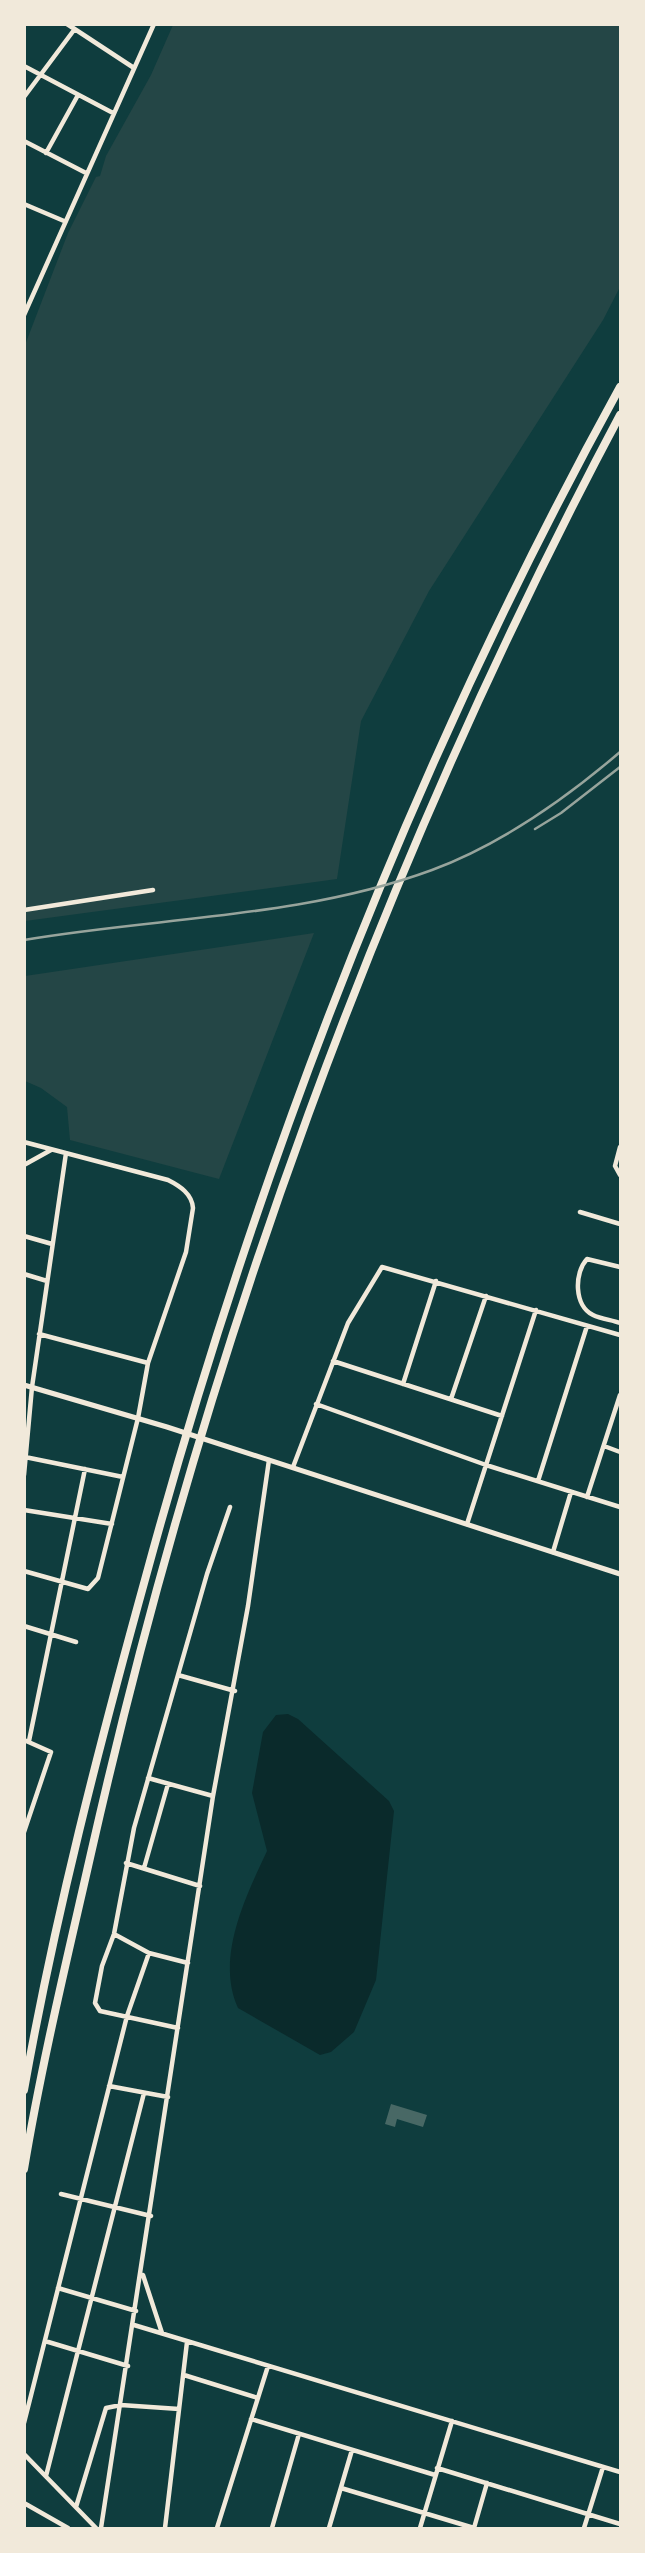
<svg xmlns="http://www.w3.org/2000/svg" width="645" height="2553" font-family="'Open Sans',sans-serif">
  <rect width="100%" height="100%" fill="#0f3d3e"/>
  <!-- green -->
  <path fill="#244646" d="M173 25H620V287L603 320 429 591 361 721 337 879 25 921V345L68 233 96 177 100 176 106 156 151 75Z
    M314 933 219 1179 70 1140 67 1107 41 1088 25 1081V976Z"/>
  <!-- water -->
  <path fill="#0a2a2b" d="M288 1714 298 1719 389 1801 394 1811 376 1980 354 2032 331 2052 320 2055 238 2008C215 1958 246 1896 267 1851L252 1793 263 1732 276 1715Z"/>
  <!-- building -->
  <path fill="#486865" d="M391 2104 427 2115 423 2127 397 2119 395 2127 385 2124Z"/>
  <g fill="none" stroke-linecap="round" stroke-linejoin="round">
    <!-- minor -->
    <path stroke="#f1e9da" stroke-width="4.5" d="M67 24 134 68
      M24 66 113 113
      M24 97 74 30
      M24 141 86 173
      M46 153 78 95
      M24 204 64 221
      M24 315 154 24
      M24 910 153 890
      M24 1142 168 1180C180 1186 192 1194 193 1208L186 1252 148 1363 138 1418 98 1578 88 1589 24 1571
      M620 1147 615 1166 620 1175
      M24 1165 51 1150
      M580 1212 620 1224
      M24 1236 52 1244
      M620 1267 587 1259C574 1273 574 1306 593 1315 601 1319 612 1320 620 1323
      M24 1274 47 1281
      M39 1334 148 1363
      M333 1361 502 1416
      M403 1384 436 1281
      M451 1399 486 1296
      M316 1404 486 1465 620 1507
      M604 1446 620 1452
      M25 1457 123 1477
      M293 1467 348 1323 382 1267 620 1335
      M24 1475 32 1387 66 1153
      M538 1481 587 1326
      M587 1497 620 1395
      M24 1510 112 1524
      M467 1524 536 1310
      M553 1552 571 1492
      M24 1626 76 1642
      M178 1675 235 1691
      M24 1740 51 1752 24 1832
      M29 1741 85 1469
      M148 1778 213 1796
      M126 1863 200 1886
      M144 1868 168 1784
      M114 1934 149 1953 188 1963
      M178 2028 100 2011 95 2003 102 1966 114 1934 134 1828 207 1574 230 1507
      M109 2086 168 2097
      M61 2194 151 2216
      M143 2275 162 2333
      M58 2288 136 2311
      M134 2325 620 2472
      M45 2341 128 2366
      M184 2375 258 2398
      M251 2419 435 2475
      M24 2423 127 2016 149 1953
      M24 2454 96 2528
      M437 2468 620 2524
      M46 2476 144 2093
      M341 2488 474 2528
      M24 2503 68 2528
      M76 2507 106 2408 121 2405 179 2409
      M101 2528 213 1796 248 1606 269 1460
      M165 2528 187 2342
      M217 2528 268 2366
      M272 2528 299 2434
      M329 2528 352 2450
      M420 2528 452 2421
      M474 2528 487 2483
      M584 2528 603 2467"/>
    <!-- tertiary -->
    <path stroke="#f1e9da" stroke-width="5" d="M24 1385 167 1427 620 1574"/>
    <!-- motorway -->
    <path stroke="#f1e9da" stroke-width="8" d="M24 2090C55 1916 99 1746 146 1576 258 1165 414 761 620 387
      M24 2169C42 2061 68 1955 92 1849 205 1351 380 866 620 415"/>
    <!-- rail -->
    <path stroke="#97a49c" stroke-width="2.5" d="M535 829 561 813 620 767
      M24 940C160 917 302 918 432 870 502 844 564 800 620 752"/>
  </g>
  <!-- border -->
  <rect width="645" height="2553" fill="none" stroke="#f1e9da" stroke-width="52"/>
</svg>
